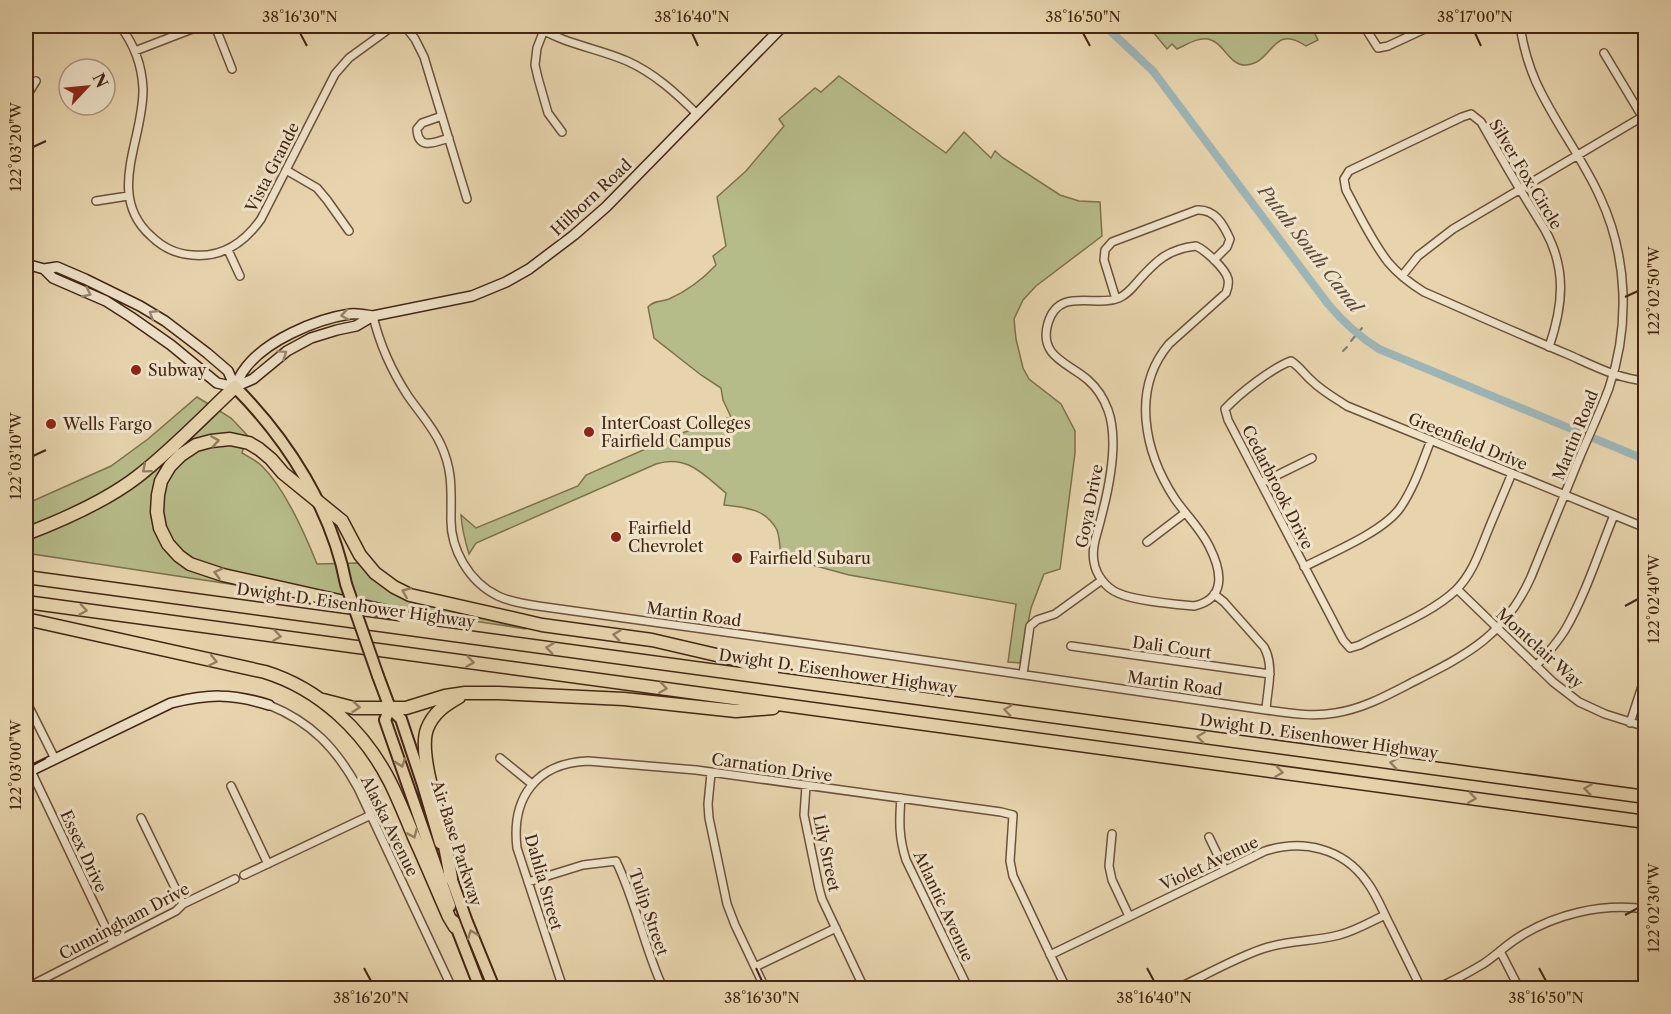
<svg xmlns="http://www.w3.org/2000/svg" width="1671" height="1014" font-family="'Libre Caslon Text',serif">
  <rect width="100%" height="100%" fill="#e7d4ad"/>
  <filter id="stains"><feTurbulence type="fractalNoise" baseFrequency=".00333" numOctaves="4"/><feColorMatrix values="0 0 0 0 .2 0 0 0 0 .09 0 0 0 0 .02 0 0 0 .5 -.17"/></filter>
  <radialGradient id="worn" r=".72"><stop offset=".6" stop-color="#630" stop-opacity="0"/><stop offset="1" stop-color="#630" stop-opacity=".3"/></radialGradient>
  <!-- green -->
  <path fill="#b6bc89" stroke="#7d714e" stroke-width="1.5" d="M1148 26H1311L1318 40 1306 46C1272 22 1273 64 1246 65 1229 66 1224 42 1208 39 1198 37 1186 45 1177 49L1172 44 1167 49Z
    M839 76 946 153 964 132 991 158 995 151 1003 158 1060 195 1079 201 1100 202 1102 236 1036 286 1023 300 1014 319 1016 339 1023 368 1029 379 1061 404 1075 431V453L1060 569 1044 574 1031 608 1020 663 1008 662 1016 604 849 575 805 563 781 558C780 550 780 538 777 530 765 508 746 508 724 505L726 493C704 475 687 454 656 464L476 543 469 554C465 541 462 529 461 515L476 528 578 486 586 475 682 433 731 417 723 400 721 388 701 375 654 338 648 307C654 300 661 302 669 299 687 291 703 279 716 265L713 256 726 246 717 197 746 171 784 126 779 119 815 88 821 92Z
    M197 397 231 418 247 435 242 453C249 457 257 461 262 466 284 488 305 534 317 564L358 563 373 579 408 601 526 629 26 553V504L111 466 148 439Z"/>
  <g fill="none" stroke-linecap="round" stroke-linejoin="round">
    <!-- stream -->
    <path stroke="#797c76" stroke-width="2" d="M1351 341 1362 328
      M1343 351 1347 347"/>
    <!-- canal -->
    <path stroke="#9db5b7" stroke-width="8" d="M1105 26 1153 71 1328 304C1344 323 1358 336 1379 349L1646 460"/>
    <!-- street casing -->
    <g stroke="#6d523a" stroke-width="10">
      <path id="street" d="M120 26C134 44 142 65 143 89 144 139 105 195 151 236 162 247 177 254 192 255 222 258 244 243 261 219L335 74 349 58 393 26
        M215 26 232 69
        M405 26 415 39 424 57 467 199
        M536 26C564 44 597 48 627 61 654 73 676 93 697 114
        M1364 26 1378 48 1388 46 1431 26
        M544 30 537 48 535 65 538 78 548 113 562 132
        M135 51 200 26
        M1604 53 1646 123
        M26 97 36 81
        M442 116 422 123 417 129C418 151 435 142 449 138
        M286 170 317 188 327 200 349 231
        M96 201 128 196
        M1196 246C1205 250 1225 268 1228 279 1229 284 1228 288 1226 293L1169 344C1131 389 1144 452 1175 499 1186 515 1202 530 1210 548 1222 572 1226 599 1194 606 1173 604 1135 601 1118 593 1106 588 1096 575 1094 562 1091 547 1098 532 1101 518 1109 488 1119 440 1108 410 1104 399 1097 388 1088 380 1069 363 1038 357 1048 323 1059 286 1096 308 1119 298 1128 294 1133 287 1139 280 1156 261 1168 249 1196 246Z
        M228 250 240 276
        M1402 276 1418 256 1453 229 1642 117
        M1116 299 1104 260 1105 250 1112 242 1197 210C1215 209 1223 224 1230 239L1227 247 1214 260
        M373 316C380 346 391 370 408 396 419 412 433 427 441 445 453 471 451 491 451 517 450 549 469 582 498 596 511 602 524 604 538 606L847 649 1266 710C1289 713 1312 717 1335 713 1362 709 1386 696 1411 683 1466 655 1504 637 1531 577 1547 538 1563 498 1579 459 1589 435 1600 412 1609 388 1630 326 1628 257 1600 197 1582 157 1554 122 1536 82 1528 64 1523 45 1520 26
        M1549 347C1563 306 1567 269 1545 230 1537 217 1529 204 1521 191 1507 168 1494 145 1481 122L1471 114 1462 117 1349 171 1344 179 1346 190C1359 214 1371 240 1388 262 1398 274 1411 284 1424 292 1472 313 1519 334 1567 354 1592 365 1618 379 1646 381
        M1512 473C1504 493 1495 513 1487 533 1479 553 1472 574 1456 590 1432 613 1390 629 1360 645L1350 648 1343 640 1228 420 1225 409C1240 393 1272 368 1291 361 1300 367 1304 374 1312 381 1322 391 1335 398 1347 406L1646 528
        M1261 483 1312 458
        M1147 542 1185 513
        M1304 567C1331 553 1383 532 1400 508 1414 488 1422 463 1431 440
        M1457 589 1553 682 1579 702 1605 714 1646 727
        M1214 594 1224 602 1264 647C1275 667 1267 689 1266 710
        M1071 646 1270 674
        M1536 666C1547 654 1557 643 1565 630 1585 596 1599 552 1614 515
        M1023 674 1030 626 1037 620 1055 614 1102 580
        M26 701 55 759
        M269 705C311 722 336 748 358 788L452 988
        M1630 723 1646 674
        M500 758 532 784
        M31 771 113 943
        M711 773 708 804 709 818 727 904 735 925 765 988
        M231 786 268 864
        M806 786 804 815 819 888 822 899 864 988
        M901 798C899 822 899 838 906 860L968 988
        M141 818 183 904
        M1112 834 1109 866 1112 880 1129 916
        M1209 837 1225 870
        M244 875 371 815
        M528 882 583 865 616 861C636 902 644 947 663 988
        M1500 951 1519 988
        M1050 955 1265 851C1303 839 1343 848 1367 882 1377 895 1383 912 1391 927 1401 947 1411 968 1421 988
        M755 967 836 928
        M26 988 176 911 183 904 235 879
        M563 988 517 848C511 798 536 763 588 761L696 770 1001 812 1013 815 1010 861 1013 876 1066 988
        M1178 988C1206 975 1233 959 1262 949 1287 940 1313 942 1339 935 1355 931 1370 922 1385 915
        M1437 988C1453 981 1468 973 1483 964 1494 957 1504 947 1516 939 1554 914 1601 903 1646 909"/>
    </g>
    <!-- secondary casing -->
    <g stroke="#442614" stroke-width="12">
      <path id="secondary" d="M26 264 44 269 57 267 85 279 140 306 165 321 207 353 228 371 235 387
        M44 269 53 278 106 301 131 317 171 345 217 383 235 387
        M235 387 253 379 287 351 311 338 337 330 356 326 373 316 472 296 506 282 529 269 574 235 606 207 783 26
        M235 387C238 381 240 375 244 370 264 341 316 319 350 314 357 313 366 315 373 316
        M26 773 171 703C208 694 231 693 269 705"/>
    </g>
    <!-- primary casing -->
    <g stroke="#442614" stroke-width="14">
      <path id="primary" d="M235 387C288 440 332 510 346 584
        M378 676 390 708 401 719 423 785 440 843
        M390 708 385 720 450 906
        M449 872 467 922 494 988
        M454 921 480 988"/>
    </g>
    <!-- highway casing -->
    <g stroke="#442614" stroke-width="15">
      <path id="highway" d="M26 534C60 521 107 500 137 477 172 450 203 417 235 387
        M26 577 1646 797
        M26 602 1646 822
        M26 619 265 672C320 689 364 731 390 782 399 800 406 818 414 837 426 863 437 890 449 917L455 927
        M426 628 398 614 223 575 190 564 179 556 168 544 160 528 157 512 158 495 161 481 170 466 181 455 196 445 211 441 230 439 249 443 259 449 271 459 283 473 342 521 360 555 375 573 394 587 410 595 542 625 652 640 738 660 772 673
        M323 700 354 708H406L445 696 465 693H498L624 699 736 711 773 708
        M451 878C448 860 444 842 441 824 435 800 419 751 427 729 433 713 445 705 459 697"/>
    </g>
    <!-- street -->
    <use href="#street" stroke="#efe3ca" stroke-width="7"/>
    <!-- secondary -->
    <use href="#secondary" stroke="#efe3ca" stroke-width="9"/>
    <!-- primary -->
    <use href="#primary" stroke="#e7d4ad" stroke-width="10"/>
    <!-- highway -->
    <use href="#highway" stroke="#e7d4ad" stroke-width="12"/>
    <!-- primary-bridge casing -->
    <g stroke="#442614" stroke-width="14" stroke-linecap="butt">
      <path id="primary-bridge" d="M346 584 378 676"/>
    </g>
    <!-- primary-bridge -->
    <use href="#primary-bridge" stroke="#e7d4ad" stroke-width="10"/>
  </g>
  <!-- one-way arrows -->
  <defs><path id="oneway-chevron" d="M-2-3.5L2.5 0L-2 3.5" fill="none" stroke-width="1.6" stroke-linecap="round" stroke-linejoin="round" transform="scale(1.5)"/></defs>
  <g stroke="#9a846f">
    <use href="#oneway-chevron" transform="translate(87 293) rotate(25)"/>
    <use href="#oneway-chevron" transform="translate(153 314) rotate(-149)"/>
    <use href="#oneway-chevron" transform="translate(345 315) rotate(171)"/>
    <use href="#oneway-chevron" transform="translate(283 354) rotate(-34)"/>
  </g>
  <g stroke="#967d60">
    <use href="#oneway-chevron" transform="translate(215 441) rotate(-9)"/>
    <use href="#oneway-chevron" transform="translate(146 469) rotate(140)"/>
    <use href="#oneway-chevron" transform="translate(218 573) rotate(-165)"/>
    <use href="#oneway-chevron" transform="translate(406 592) rotate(-157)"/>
    <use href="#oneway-chevron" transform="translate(83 610) rotate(8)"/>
    <use href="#oneway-chevron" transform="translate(617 635) rotate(-172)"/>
    <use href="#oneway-chevron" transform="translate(277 636) rotate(8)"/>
    <use href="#oneway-chevron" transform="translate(550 648) rotate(-172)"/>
    <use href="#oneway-chevron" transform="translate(213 661) rotate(12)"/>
    <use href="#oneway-chevron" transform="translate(470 662) rotate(8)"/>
    <use href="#oneway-chevron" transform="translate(663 688) rotate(8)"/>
    <use href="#oneway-chevron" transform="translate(356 707) rotate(5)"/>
    <use href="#oneway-chevron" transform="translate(1008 710) rotate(-172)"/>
    <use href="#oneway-chevron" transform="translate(1201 737) rotate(-172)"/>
    <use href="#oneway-chevron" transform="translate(401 763) rotate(71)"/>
    <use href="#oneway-chevron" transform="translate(1394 763) rotate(-172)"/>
    <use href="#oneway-chevron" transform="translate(1279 772) rotate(8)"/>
    <use href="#oneway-chevron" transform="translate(1588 789) rotate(-172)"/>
    <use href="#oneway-chevron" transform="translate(1472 798) rotate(8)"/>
    <use href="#oneway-chevron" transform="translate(413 834) rotate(66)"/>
    <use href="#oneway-chevron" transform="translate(472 934) rotate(-111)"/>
  </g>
  <!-- ticks -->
  <path fill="none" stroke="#442614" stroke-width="2" d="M300 33 307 46M692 33 698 46M1083 33 1090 46M1475 33 1481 46M33 147 46 141M1625 297 1638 291M33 456 46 450M1625 606 1638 599M33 765 46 758M1625 915 1638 908M364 968 371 981M756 968 762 981M1147 968 1154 981M1539 968 1546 981"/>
  <!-- markers -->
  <g fill="#8f2418" stroke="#efe3ca" stroke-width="2">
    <circle cx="136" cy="370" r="6"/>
    <circle cx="51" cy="424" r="6"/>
    <circle cx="589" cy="432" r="6"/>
    <circle cx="616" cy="537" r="6"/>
    <circle cx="737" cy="558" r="6"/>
  </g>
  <g text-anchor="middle" stroke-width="6" stroke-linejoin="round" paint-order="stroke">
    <!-- street labels -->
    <g font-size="16" fill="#442614" stroke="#efe3ca">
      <text transform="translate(272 167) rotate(-63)" y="6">Vista Grande</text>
      <text transform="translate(1526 174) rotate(59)" y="6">Silver Fox Circle</text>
      <text transform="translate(591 197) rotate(-43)" y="6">Hilborn Road</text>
      <text transform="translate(1575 435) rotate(-68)" y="6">Martin Road</text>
      <text transform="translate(1468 441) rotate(22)" y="6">Greenfield Drive</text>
      <text transform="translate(1278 487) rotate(63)" y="6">Cedarbrook Drive</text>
      <text transform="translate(1089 506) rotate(-79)" y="6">Goya Drive</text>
      <text transform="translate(356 605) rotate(8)" y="6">Dwight D. Eisenhower Highway</text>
      <text transform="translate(694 614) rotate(8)" y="6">Martin Road</text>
      <text transform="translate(1172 647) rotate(8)" y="6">Dali Court</text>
      <text transform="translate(1540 648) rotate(42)" y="6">Montclair Way</text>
      <text transform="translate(838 671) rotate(8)" y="6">Dwight D. Eisenhower Highway</text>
      <text transform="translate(1175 683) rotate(8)" y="6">Martin Road</text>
      <text transform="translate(1319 736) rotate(8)" y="6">Dwight D. Eisenhower Highway</text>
      <text transform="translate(772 767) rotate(8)" y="6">Carnation Drive</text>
      <text transform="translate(390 826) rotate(64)" y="6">Alaska Avenue</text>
      <text transform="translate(457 843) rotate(72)" y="6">Air Base Parkway</text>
      <text transform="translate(84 851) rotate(65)" y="6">Essex Drive</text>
      <text transform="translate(827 853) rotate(78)" y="6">Lily Street</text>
      <text transform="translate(1209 863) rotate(-25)" y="6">Violet Avenue</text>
      <text transform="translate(544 882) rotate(74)" y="6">Dahlia Street</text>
      <text transform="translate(944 906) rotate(65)" y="6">Atlantic Avenue</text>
      <text transform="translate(649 912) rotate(71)" y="6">Tulip Street</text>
      <text transform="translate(124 921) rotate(-28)" y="6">Cunningham Drive</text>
    </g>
    <!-- poi labels -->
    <g font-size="16" fill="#442614" stroke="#efe3ca" text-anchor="start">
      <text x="148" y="376">Subway</text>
      <text x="601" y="429">InterCoast Colleges<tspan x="601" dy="18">Fairfield Campus</tspan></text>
      <text x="63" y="430">Wells Fargo</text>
      <text x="628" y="534">Fairfield<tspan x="628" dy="18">Chevrolet</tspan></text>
      <text x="749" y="564">Fairfield Subaru</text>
    </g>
    <!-- water labels -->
    <g font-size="18" font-style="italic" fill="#5a4a3d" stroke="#efe3ca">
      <text transform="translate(1310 249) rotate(52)" y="6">Putah South Canal</text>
    </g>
  </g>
  <!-- margin -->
  <rect width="1671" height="1014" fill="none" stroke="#e7d4ad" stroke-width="66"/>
  <!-- north arrow -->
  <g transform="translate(87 87) rotate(64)"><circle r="28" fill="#efe3ca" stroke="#ab9781" stroke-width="1.5"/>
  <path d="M0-4.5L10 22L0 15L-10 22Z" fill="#8f2418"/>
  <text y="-9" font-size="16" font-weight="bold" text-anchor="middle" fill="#442614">N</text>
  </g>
  <rect x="33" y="33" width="1605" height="948" fill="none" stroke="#442614" stroke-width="2"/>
  <g font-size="15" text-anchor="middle" fill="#442614">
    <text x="300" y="22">38°16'30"N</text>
    <text x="692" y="22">38°16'40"N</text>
    <text x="1083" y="22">38°16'50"N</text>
    <text x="1475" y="22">38°17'00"N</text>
    <text transform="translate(16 147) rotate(-90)" y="5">122°03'20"W</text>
    <text transform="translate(1654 291) rotate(-90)" y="5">122°02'50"W</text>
    <text transform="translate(16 456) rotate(-90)" y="5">122°03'10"W</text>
    <text transform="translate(1654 599) rotate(-90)" y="5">122°02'40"W</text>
    <text transform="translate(16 765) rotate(-90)" y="5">122°03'00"W</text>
    <text transform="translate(1654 908) rotate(-90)" y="5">122°02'30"W</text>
    <text x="371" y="1003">38°16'20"N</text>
    <text x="762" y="1003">38°16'30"N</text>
    <text x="1154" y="1003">38°16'40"N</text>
    <text x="1546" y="1003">38°16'50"N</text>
  </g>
  <rect width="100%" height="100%" filter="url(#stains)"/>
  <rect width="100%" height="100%" fill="url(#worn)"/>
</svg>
